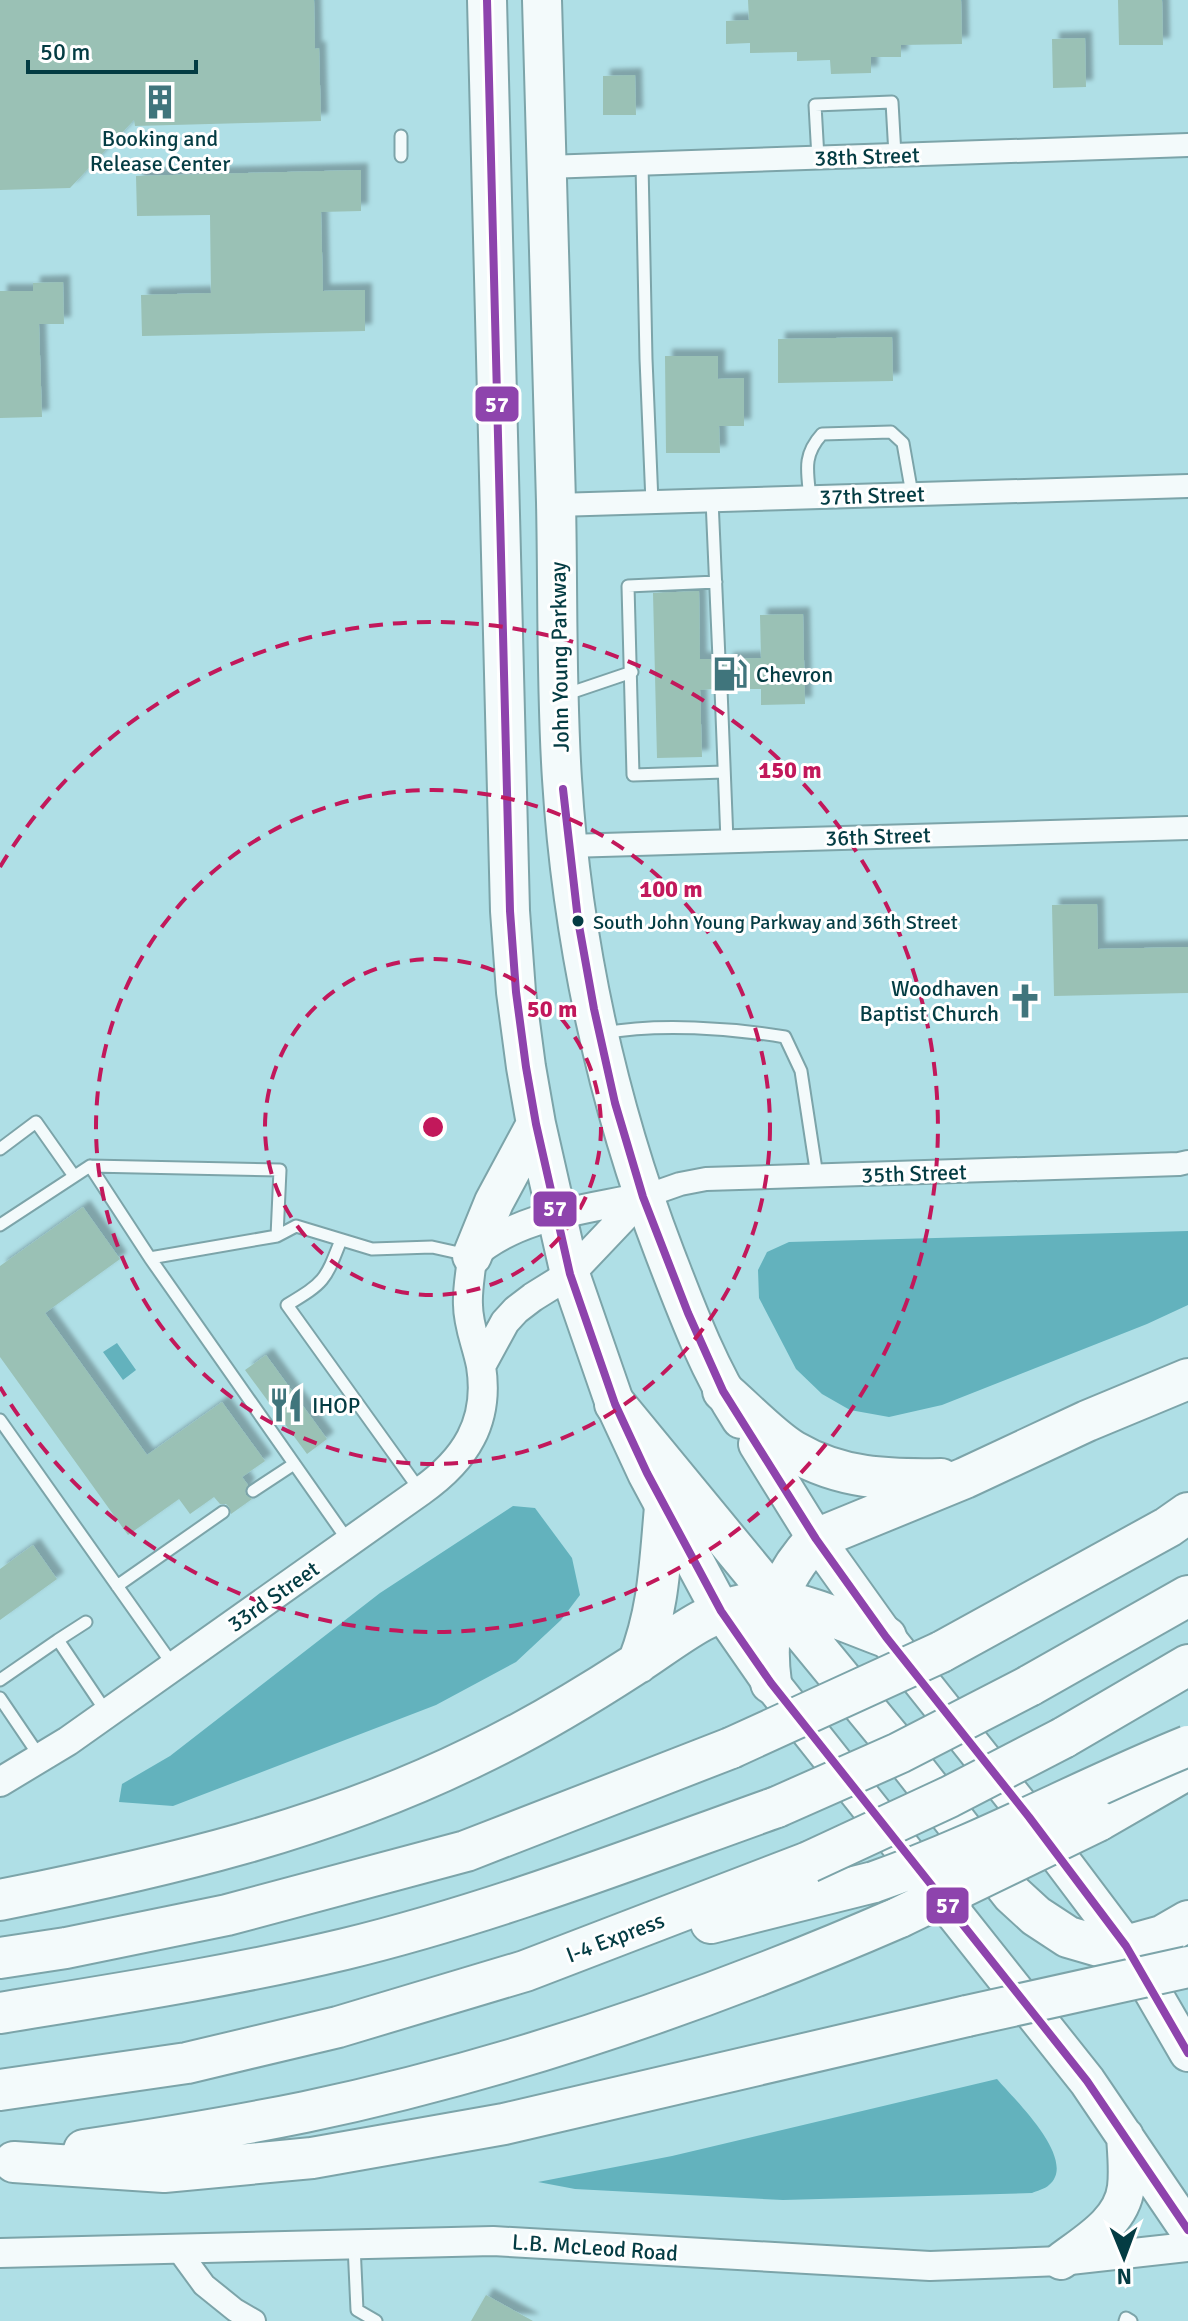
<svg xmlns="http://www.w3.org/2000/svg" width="1188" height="2321" font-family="Signika,sans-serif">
  <defs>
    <filter id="shadow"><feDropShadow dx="7" dy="-7" stdDeviation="2" flood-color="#0004"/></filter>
  </defs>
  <rect width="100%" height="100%" fill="#afdfe6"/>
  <!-- water -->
  <path fill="#63b2bd" d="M1188 1231V1305L1147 1324 942 1405 889 1417 850 1410 822 1394 796 1369 759 1298 758 1270 767 1252 789 1242Z
    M117 1343 136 1370 123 1380 103 1352Z
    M513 1506 535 1508 572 1558 580 1595 561 1620 516 1662 436 1705 173 1806 119 1802 122 1784 170 1756 380 1593Z
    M997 2079C1013 2098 1079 2160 1049 2185 1045 2189 1036 2191 1032 2193L783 2200 575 2189 538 2182 672 2156Z"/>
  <!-- building -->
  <path fill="#9ac1b5" filter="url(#shadow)" d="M0 0H314L315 49 319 48 321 121 135 126 134 120 70 188 0 190Z
    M748 0H961L962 44 901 45V57H871V73L831 74 830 60 797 61V52L750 53V43L726 44V21L749 20Z
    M1118 0H1162L1163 45H1119Z
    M1085 38 1086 87 1053 88 1052 39Z
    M635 75 636 115H603V76Z
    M361 170V211L321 212 323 291 365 290V331L142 336 141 295 211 293 210 215 137 216 136 176Z
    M63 282 64 324H39L42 417 0 418V291H33V283Z
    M892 337 893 381 778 383V339Z
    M665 356H718V379L744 378V426H719L720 453H666Z
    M699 591 700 659H710L712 664 719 667 724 666 727 659 761 658 760 615 803 614 805 704 761 705V689H730L726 682 717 681 713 689 700 690 702 757 657 758 653 593Z
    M1097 904 1098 949 1188 947V993L1054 996 1052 905Z
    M83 1207 120 1259 45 1313 147 1455 222 1402 265 1461 242 1477 248 1485 245 1491 246 1495 252 1499 231 1514 229 1507 226 1504H220L214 1497 190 1514 179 1499 128 1535 0 1357V1266Z
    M266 1355 327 1439 307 1454 245 1370Z
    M33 1545 57 1579 0 1620V1569Z
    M486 2295 533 2321H471Z"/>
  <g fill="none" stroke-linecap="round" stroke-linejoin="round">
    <!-- service casing -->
    <g stroke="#7ca4a9" stroke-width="15">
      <path id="service" d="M401 136V156
        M818 158 815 105 892 102 895 155
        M642 164 646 359 652 502
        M810 497C807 470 803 455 822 434L891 432 903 443 912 494
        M712 500 719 659
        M716 582 628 586 633 775 724 772
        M721 689 727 841
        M564 695 632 672
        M604 1033C658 1023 731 1028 785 1037L801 1071 817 1176
        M0 1149 36 1122 74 1176
        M90 1166 280 1170 277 1236
        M0 1225 90 1166 150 1258
        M341 1240C325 1281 325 1282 287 1305L419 1489
        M0 1420 173 1665
        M253 1491 294 1464
        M349 1542 150 1258 277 1236 296 1226 372 1249 432 1247 468 1255
        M117 1586 223 1512
        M58 1640 86 1622
        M0 1680 58 1640 107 1713
        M0 1698 40 1757
        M354 2245 357 2310 376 2321
        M1125 2321 1126 2318 1131 2321"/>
    </g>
    <!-- minor casing -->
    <g stroke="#7ca4a9" stroke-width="26">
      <path id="minor" d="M546 167 1188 145
        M556 505 1188 486
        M568 846 1188 828
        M643 1197 680 1184 706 1179 1179 1164 1188 1162
        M177 2248 204 2285 235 2310 254 2321"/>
    </g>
    <!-- tertiary casing -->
    <g stroke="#7ca4a9" stroke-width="32">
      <path id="tertiary" d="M481 1366 505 1322 516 1310 533 1297 570 1274 643 1197
        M0 1782 68 1741 421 1491C465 1460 490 1422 481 1366 477 1345 468 1326 468 1305 467 1289 471 1272 472 1256 518 1215 585 1210 643 1197
        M0 2253 493 2241 930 2266 1061 2261 1188 2247"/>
    </g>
    <!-- primary casing -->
    <g stroke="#7ca4a9" stroke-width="40">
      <path id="primary" d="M757 1444 816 1539 886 1637 1029 1817 1126 1946 1188 2053
        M721 1611 771 1683 1087 2081 1188 2230
        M1061 2261C1086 2242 1122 2222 1126 2187 1128 2170 1126 2152 1125 2136"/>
    </g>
    <!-- trunk casing -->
    <g stroke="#7ca4a9" stroke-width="42">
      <path id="trunk" d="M487 0 510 911 516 992 526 1067 536 1124 570 1274 615 1404 647 1473 721 1611
        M542 0C547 167 551 335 556 502 558 594 556 687 562 779 572 940 607 1103 665 1254 687 1311 708 1368 741 1419
        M472 1256 494 1202 536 1124"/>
    </g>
    <!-- motorway casing -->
    <g stroke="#7ca4a9" stroke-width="44">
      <path id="motorway" d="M723 1391C743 1408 771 1438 793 1451 841 1479 887 1480 941 1479
        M615 1404 894 1743 1012 1894 1036 1916 1068 1937 1099 1946H1126L1162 1936 1188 1921
        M941 1652 1168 1527 1188 1513
        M638 1663C659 1610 660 1562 665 1507
        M771 1683C763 1626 776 1581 816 1539L965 1478 1087 1421 1188 1379
        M1029 1686 1188 1596
        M1063 1738 1188 1665
        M1098 1821 1188 1769
        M0 1900C164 1867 322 1831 473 1757 528 1731 580 1700 631 1667 668 1644 703 1612 747 1604 756 1602 768 1600 777 1601 806 1603 857 1627 886 1637
        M711 1923 874 1882
        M0 1958 66 1948 227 1915 466 1851 731 1748
        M0 2013C116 1994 232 1976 345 1949 493 1913 634 1858 777 1807
        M0 2090 187 2063 338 2027 525 1971 809 1862
        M84 2150C158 2139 232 2127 305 2112 510 2069 709 2000 900 1917
        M14 2162 164 2172 312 2158 504 2124 967 2016"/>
    </g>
    <!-- service -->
    <use href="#service" stroke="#f3fafb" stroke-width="11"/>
    <!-- minor -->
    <use href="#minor" stroke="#f3fafb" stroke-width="22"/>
    <!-- tertiary -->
    <use href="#tertiary" stroke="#f3fafb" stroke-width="28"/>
    <!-- primary -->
    <use href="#primary" stroke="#f3fafb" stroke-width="36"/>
    <!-- trunk -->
    <use href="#trunk" stroke="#f3fafb" stroke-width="38"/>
    <!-- motorway -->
    <use href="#motorway" stroke="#f3fafb" stroke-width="40"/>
    <!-- motorway-bridge casing -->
    <g stroke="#7ca4a9" stroke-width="44" stroke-linecap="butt">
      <path id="motorway-bridge" d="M731 1748 941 1652
        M777 1807 899 1753 1029 1686
        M809 1862 949 1797 1063 1738
        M874 1882C982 1844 1082 1789 1188 1746
        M900 1917 1098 1821
        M967 2016 1188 1967"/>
    </g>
    <!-- motorway-bridge -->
    <use href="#motorway-bridge" stroke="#f3fafb" stroke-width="40"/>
    <!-- bus-1 casing -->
    <g stroke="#fff" stroke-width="14">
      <path id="bus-1" d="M487 0 510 911 516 992 526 1067 536 1124 570 1274 615 1404 647 1473 721 1611 771 1683 1087 2081 1188 2230
        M563 789 578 920 594 1009 615 1103 643 1197 688 1313 723 1391 816 1539 886 1637 1029 1817 1126 1946 1188 2053"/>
    </g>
    <!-- bus-1 -->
    <use href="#bus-1" stroke="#8e44ad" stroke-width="8"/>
  </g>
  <!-- distance rings -->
  <g fill="none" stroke="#c2185b" stroke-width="4" stroke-dasharray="14 10">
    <circle cx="433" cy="1127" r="168"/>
    <circle cx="433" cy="1127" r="337"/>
    <path d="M0 867A505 505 0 1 1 0 1387"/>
  </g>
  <!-- icons -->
  <defs>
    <g id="building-bare" transform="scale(2.76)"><path d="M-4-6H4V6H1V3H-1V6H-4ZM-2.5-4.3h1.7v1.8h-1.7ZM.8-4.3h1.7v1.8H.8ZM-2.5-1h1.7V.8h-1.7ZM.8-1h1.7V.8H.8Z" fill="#40757c" stroke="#fff" stroke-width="2.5" paint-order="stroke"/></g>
    <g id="fuel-bare" transform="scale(2.76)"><path d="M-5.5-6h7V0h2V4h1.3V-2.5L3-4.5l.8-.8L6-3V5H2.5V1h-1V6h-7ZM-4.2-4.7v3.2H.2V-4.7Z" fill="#40757c" stroke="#fff" stroke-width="2.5" paint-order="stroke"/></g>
    <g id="church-bare" transform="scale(2.76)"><path d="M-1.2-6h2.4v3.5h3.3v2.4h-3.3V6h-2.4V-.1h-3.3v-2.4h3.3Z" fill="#40757c" stroke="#fff" stroke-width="2.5" paint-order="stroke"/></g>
    <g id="restaurant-bare" transform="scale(2.76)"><path d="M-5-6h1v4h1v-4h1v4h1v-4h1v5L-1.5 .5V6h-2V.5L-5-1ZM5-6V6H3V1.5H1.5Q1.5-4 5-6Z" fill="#40757c" stroke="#fff" stroke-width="2.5" paint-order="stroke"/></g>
  </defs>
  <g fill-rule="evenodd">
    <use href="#building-bare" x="160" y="102"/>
    <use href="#fuel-bare" x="730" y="674"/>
    <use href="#church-bare" x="1025" y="1001"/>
    <use href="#restaurant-bare" x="286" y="1405"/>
  </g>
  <!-- markers -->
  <circle fill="#043c43" stroke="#fff" stroke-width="3" cx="578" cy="921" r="7"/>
  <g text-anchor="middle" stroke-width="6" stroke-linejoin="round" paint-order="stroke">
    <!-- bus labels -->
    <g font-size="20" fill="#043c43" stroke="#fff" text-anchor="start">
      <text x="593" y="929">South John Young Parkway and 36th Street</text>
    </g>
    <!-- poi labels -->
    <g font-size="22" fill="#043c43" stroke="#fff" text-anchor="start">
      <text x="160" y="146" text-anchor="middle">Booking and<tspan x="160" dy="25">Release Center</tspan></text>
      <text x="756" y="682">Chevron</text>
      <text x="999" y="996" text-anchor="end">Woodhaven<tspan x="999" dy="25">Baptist Church</tspan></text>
      <text x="312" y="1413">IHOP</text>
    </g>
    <!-- street labels -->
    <g font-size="22" fill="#043c43" stroke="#fff">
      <text transform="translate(867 156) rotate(-2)" y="8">38th Street</text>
      <text transform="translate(872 495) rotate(-2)" y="8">37th Street</text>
      <text transform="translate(559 657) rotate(-91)" y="8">John Young Parkway</text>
      <text transform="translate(878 836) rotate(-2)" y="8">36th Street</text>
      <text transform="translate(914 1173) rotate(-2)" y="8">35th Street</text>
      <text transform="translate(273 1596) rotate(-35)" y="8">33rd Street</text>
      <text transform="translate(615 1937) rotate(-21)" y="8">I-4 Express</text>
      <text transform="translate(595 2247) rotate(4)" y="8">L.B. McLeod Road</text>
    </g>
  </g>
  <circle cx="433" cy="1127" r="12" fill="#c2185b" stroke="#fff" stroke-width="4"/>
  <g font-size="24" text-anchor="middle" font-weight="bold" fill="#c2185b" stroke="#fff" stroke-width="6" stroke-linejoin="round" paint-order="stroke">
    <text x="790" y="778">150 m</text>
    <text x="671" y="897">100 m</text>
    <text x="552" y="1017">50 m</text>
  </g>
  <g stroke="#fff" stroke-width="3">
    <rect x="474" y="385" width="46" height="38" rx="8" fill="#8e44ad"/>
    <rect x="532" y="1190" width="46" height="38" rx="8" fill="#8e44ad"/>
    <rect x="925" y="1886" width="45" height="39" rx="8" fill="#8e44ad"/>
  </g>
  <g font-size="22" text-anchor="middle" font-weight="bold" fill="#fff">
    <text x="497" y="412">57</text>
    <text x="555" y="1216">57</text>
    <text x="948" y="1913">57</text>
  </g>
  <!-- north arrow -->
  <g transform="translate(1124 2257) rotate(179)" stroke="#ffffff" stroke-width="6" paint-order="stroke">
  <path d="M0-6L14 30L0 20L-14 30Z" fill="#043c43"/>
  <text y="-12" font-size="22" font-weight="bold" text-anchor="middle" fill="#043c43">N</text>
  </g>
  <!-- scale -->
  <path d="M28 60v12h168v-12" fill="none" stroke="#043c43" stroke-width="4"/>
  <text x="40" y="60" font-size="24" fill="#043c43" stroke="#ffffff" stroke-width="6" paint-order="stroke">50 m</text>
</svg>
